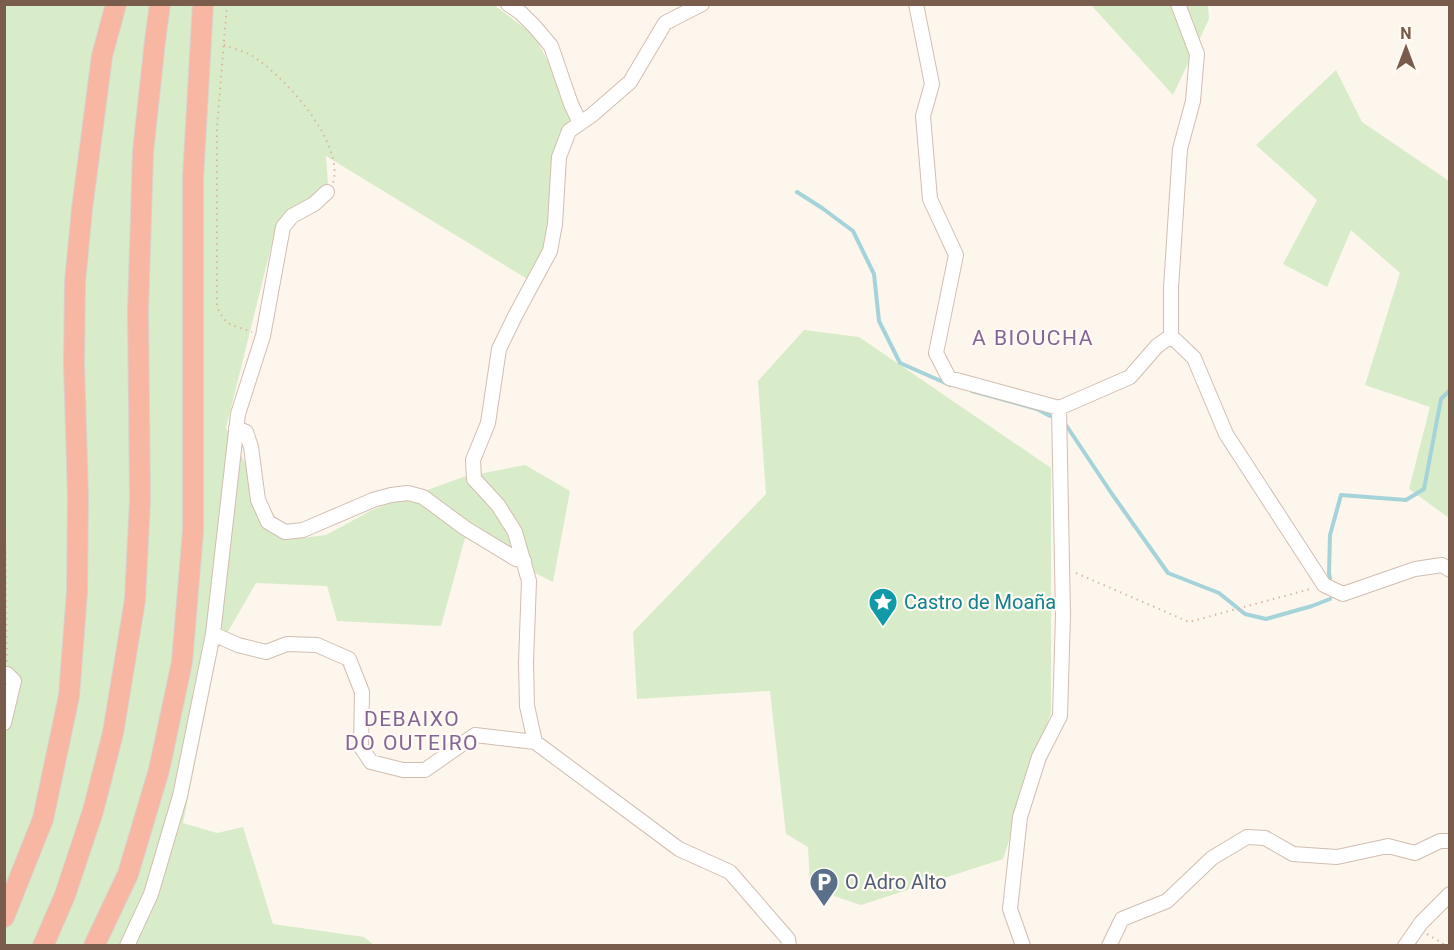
<svg xmlns="http://www.w3.org/2000/svg" width="1454" height="950" font-family="Roboto,sans-serif">
  <rect width="100%" height="100%" fill="#fdf6ec"/>
  <!-- green -->
  <path fill="#d8ecc9" d="M5 5H494L534 35 554 73 570 120 553 158 548 237 529 280 326 156 328 184 277 223 226 428 274 515 285 540 326 535 372 510 463 477 525 465 570 491 553 582 465 538 441 626 337 621 327 586 256 583 218 649 183 823 217 833 243 827 273 924 364 937 374 945 5 946Z
    M1091 5H1208L1209 19 1173 95Z
    M1336 70 1362 122 1449 181V518L1409 489 1430 407 1365 385 1400 273 1351 230 1327 287 1283 264 1317 200 1256 145Z
    M804 330 859 337 1051 468V712L1003 859 861 905 810 888 808 847 786 834 770 691 637 699 633 632 766 494 758 381Z"/>
  <g fill="none" stroke-linecap="round" stroke-linejoin="round">
    <!-- stream -->
    <path stroke="#a5d3da" stroke-width="4" d="M797 192 822 208 853 231 874 274 879 321 900 363 950 385
      M972 391 1037 409 1050 416
      M1066 425 1112 494 1168 573 1219 593 1245 614 1266 619 1312 606 1330 599
      M1330 578 1329 573 1330 535 1341 495 1406 500 1424 489 1441 399 1450 390"/>
    <!-- minor casing -->
    <g stroke="#d1beb0" stroke-width="16">
      <path id="minor" d="M508 4 521 13 535 27 551 46 571 104 580 123
        M916 4 932 84 923 116 930 199 956 255 936 353 949 378 1059 408 1130 377 1157 346 1171 336
        M1178 4 1197 54 1193 101 1180 149 1171 288V336L1194 358 1226 434 1324 585 1343 594 1415 569 1442 565 1450 570
        M236 428 246 432 251 447 258 500 268 522 285 532 303 530 373 500 391 495 408 493 423 497 465 528 516 559 524 561
        M213 634 238 645 266 652 287 644 317 645 349 659 362 692 361 747 371 762 403 770H425L475 735 535 742 679 849 730 872 788 939 789 946
        M4 674H7L14 681 4 723
        M535 742 527 706 526 663 529 581 515 532 498 505 474 479 473 460 488 423 499 349 515 316 550 251 555 224 559 157 569 131 592 115 630 82 665 23 702 4
        M127 946 151 894 180 796 213 634 238 414 263 336 283 227 292 216 314 204 327 192
        M1023 946 1010 909 1020 817 1039 757 1060 716 1063 615 1059 408
        M1109 946 1122 919 1167 901 1212 858 1247 837 1265 838 1293 854 1337 857 1388 846 1415 853 1440 841H1450
        M1405 946 1421 923 1450 894"/>
    </g>
    <!-- highway casing -->
    <g stroke="#dad1cd" stroke-width="22">
      <path id="highway" d="M4 917 43 819 69 696 77 592 78 496 74 364 75 282 82 209 102 56 116 4
        M43 946 65 895 93 811 113 733 135 600 140 500 138 311 143 152 155 41 160 4
        M94 946 128 874 159 770 182 662 193 531V178L203 4"/>
    </g>
    <!-- path -->
    <path stroke="#d9b8a5" stroke-width="2" stroke-dasharray="1.5 4.5" stroke-linecap="butt" d="M227 4 217 127V307C226 327 233 325 252 332
      M224 45C233 49 245 51 254 57 286 78 345 143 333 183
      M4 450 7 663
      M1076 573 1189 622 1310 589
      M1427 934 1447 946"/>
    <!-- minor -->
    <use href="#minor" stroke="#fff" stroke-width="14"/>
    <!-- highway -->
    <use href="#highway" stroke="#f7b7a3" stroke-width="20"/>
  </g>
  <!-- icons -->
  <defs>
    <g id="sight-pin" transform="scale(1.5)"><path d="M0 17L-7.5 6A9.5 9.5 0 1 1 7.5 6Z" fill="#0f9aa8" stroke="#fffaf3"/><path d="M0-6L1.8-2.2L6-1.7L2.9 1.2L3.7 5.4L0 3.3L-3.7 5.4L-2.9 1.2L-6-1.7L-1.8-2.2Z" fill="#fff"/></g>
    <g id="parking-pin" transform="scale(1.5)"><path d="M0 17L-7.5 6A9.5 9.5 0 1 1 7.5 6Z" fill="#5c6f8a" stroke="#fffaf3"/><path d="M-3.5-5.5H1a3.5 3.5 0 0 1 0 7H-1V5.5H-3.5ZM-1-3.4V-.6H.8a1.4 1.4 0 0 0 0-2.8Z" fill="#fff"/></g>
  </defs>
  <g fill-rule="evenodd">
    <use href="#sight-pin" x="883" y="602"/>
    <use href="#parking-pin" x="824" y="882"/>
  </g>
  <g text-anchor="middle" stroke-width="4.5" stroke-linejoin="round" paint-order="stroke">
    <!-- culture labels -->
    <g font-size="20" fill="#0d838f" stroke="#fffaf3" text-anchor="start">
      <text x="904" y="609">Castro de Moaña</text>
    </g>
    <!-- service labels -->
    <g font-size="20" fill="#4e5e75" stroke="#fffaf3" text-anchor="start">
      <text x="845" y="889">O Adro Alto</text>
    </g>
    <!-- neighbourhood labels -->
    <g font-size="21" letter-spacing="1.5" fill="#846695" stroke="#fffaf3">
      <text x="1033" y="345">A BIOUCHA</text>
      <text x="412" y="726">DEBAIXO<tspan x="412" dy="24">DO OUTEIRO</tspan></text>
    </g>
  </g>
  <!-- border -->
  <rect width="1454" height="950" fill="none" stroke="#7a5c4d" stroke-width="12"/>
  <!-- north arrow -->
  <g transform="translate(1406 48)" stroke="#fffaf3" stroke-width="4.5" paint-order="stroke">
  <path d="M0-4.5L10 22L0 15L-10 22Z" fill="#7a5c4d"/>
  <text y="-9" font-size="16" font-weight="bold" text-anchor="middle" fill="#7a5c4d">N</text>
  </g>
</svg>
